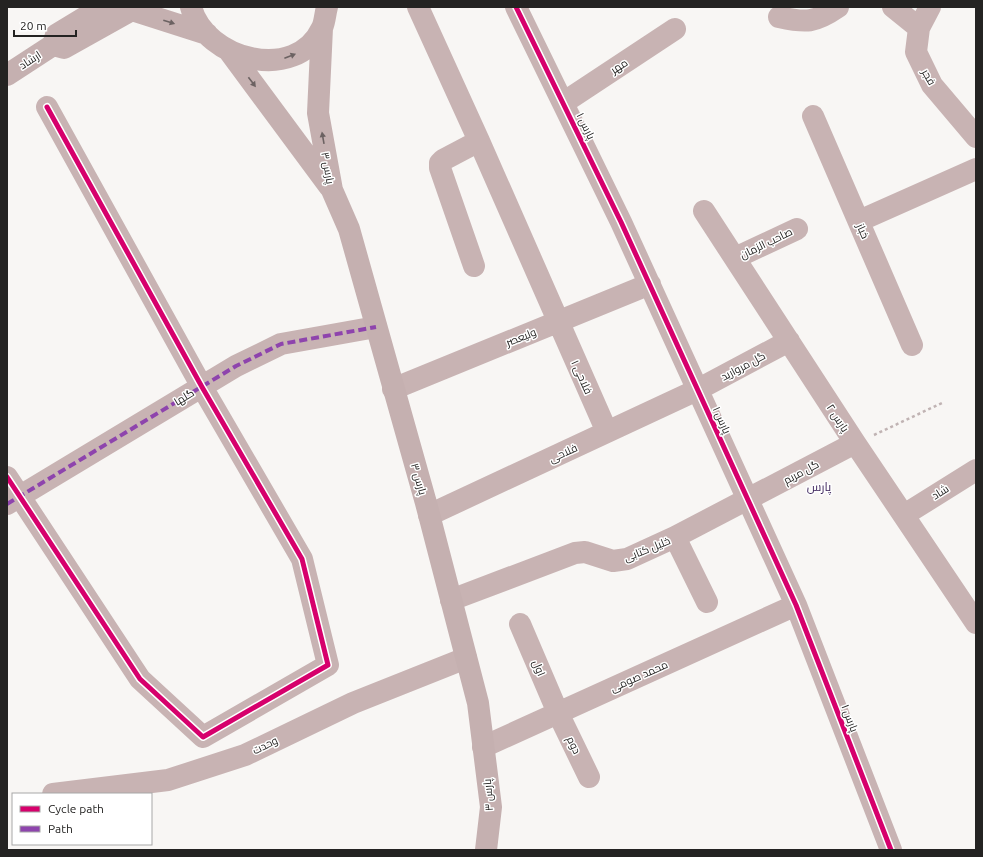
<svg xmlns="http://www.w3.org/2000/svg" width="983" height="857" font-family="Ubuntu,Cairo,sans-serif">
  <rect width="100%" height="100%" fill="#f8f6f4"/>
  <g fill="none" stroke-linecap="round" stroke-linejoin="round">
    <!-- path -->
    <path stroke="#c0b3b3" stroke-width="2.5" stroke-dasharray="3 3" stroke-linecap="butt" d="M874 435 944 402"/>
    <!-- street -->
    <path stroke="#c8b3b3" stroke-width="22" d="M418 7 479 141 607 432
      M516 7 621 222 796 605 891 850
      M893 7 919 28
      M930 7 919 28 916 52 932 85 976 137
      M779 17C806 23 815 23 838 7
      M563 103 675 29
      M813 116 912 345
      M704 211 855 443 976 623
      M859 221 976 169
      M735 258 797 229
      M474 266 440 168V163L443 160 479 141
      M393 389 650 284
      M7 477 140 679 203 737 328 665 302 559 202 387 47 107
      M7 504 236 366 281 344 376 327
      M429 515 697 390 789 341
      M904 515 976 470
      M675 537 707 602
      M451 600 575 553 585 552 613 561 627 559 675 537 855 443
      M520 624 558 713 589 777
      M483 747 796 605
      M53 794 168 780 245 755 353 703 466 658"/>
    <!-- secondary -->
    <path stroke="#c5b0b0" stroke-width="22" d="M191 7C205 60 296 84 322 28 325 22 325 14 327 7
      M322 28 318 113 332 190 349 229 426 503 478 703 491 807 486 850
      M53 45 64 48 132 10 207 34
      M53 45 56 35 102 7
      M229 51 329 186
      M7 75 53 45"/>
    <!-- quiet -->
    <path stroke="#8e44ad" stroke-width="4" stroke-dasharray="8 4" stroke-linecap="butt" d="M7 504 236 366 281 344 376 327"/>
    <!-- cycleway casing -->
    <g stroke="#fff" stroke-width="8">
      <path id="cycleway" d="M516 7 621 222 796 605 891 850
        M7 477 140 679 203 737 328 665 302 559 202 387 47 107"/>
    </g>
    <!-- cycleway -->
    <use href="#cycleway" stroke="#d6006c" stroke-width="5"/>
  </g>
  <!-- one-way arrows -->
  <defs><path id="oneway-solid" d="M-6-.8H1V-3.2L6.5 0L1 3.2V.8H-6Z"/></defs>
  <g fill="#6c6262">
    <use href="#oneway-solid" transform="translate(169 22) rotate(18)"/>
    <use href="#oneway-solid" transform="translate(290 56) rotate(-21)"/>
    <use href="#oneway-solid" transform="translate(252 82) rotate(53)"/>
    <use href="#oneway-solid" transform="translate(323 138) rotate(-100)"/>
  </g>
  <g text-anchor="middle" stroke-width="3" stroke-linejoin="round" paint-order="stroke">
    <!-- street labels -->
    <g font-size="11" fill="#242322" stroke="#fff">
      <text transform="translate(30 60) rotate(-33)" y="4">ارشاد</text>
      <text transform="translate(619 66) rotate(-33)" y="4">مهر</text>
      <text transform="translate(929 77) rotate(61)" y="4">فجر</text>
      <text transform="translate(586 126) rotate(64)" y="4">پارس ۱</text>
      <text transform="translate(328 168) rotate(80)" y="4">پارس ۳</text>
      <text transform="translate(863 231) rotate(66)" y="4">خباز</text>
      <text transform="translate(766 243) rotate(-26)" y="4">صاحب الزمان</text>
      <text transform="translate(521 337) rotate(-22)" y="4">ولیعصر</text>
      <text transform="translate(743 366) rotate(-28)" y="4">گل مروارید</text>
      <text transform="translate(582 377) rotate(66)" y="4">فلاحی ۱</text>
      <text transform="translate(184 397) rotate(-31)" y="4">گلها</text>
      <text transform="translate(838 418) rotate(57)" y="4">پارس ۲</text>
      <text transform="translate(722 420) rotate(66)" y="4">پارس ۱</text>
      <text transform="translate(563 453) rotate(-25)" y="4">فلاحی</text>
      <text transform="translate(801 472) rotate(-28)" y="4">گل مریم</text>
      <text transform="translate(419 479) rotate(74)" y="4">پارس ۳</text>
      <text transform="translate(940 492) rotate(-32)" y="4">شاد</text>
      <text transform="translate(647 549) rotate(-22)" y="4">خلیل کتابی</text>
      <text transform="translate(539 668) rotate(67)" y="4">اول</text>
      <text transform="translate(639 676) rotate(-24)" y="4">محمد صومی</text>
      <text transform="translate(850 718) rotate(69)" y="4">پارس ۱</text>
      <text transform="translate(265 745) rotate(-26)" y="4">وحدت</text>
      <text transform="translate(574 745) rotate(65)" y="4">دوم</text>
      <text transform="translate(488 795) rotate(-94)" y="4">پارس ۳</text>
    </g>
    <!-- neighbourhood labels -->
    <g font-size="12" fill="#371e57" stroke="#fff">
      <text x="819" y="491">پارس</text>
    </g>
  </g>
  <!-- border -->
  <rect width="983" height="857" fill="none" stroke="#242322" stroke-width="16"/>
  <!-- legend -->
  <rect x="12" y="793" width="140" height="52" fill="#ffffff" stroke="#a7a7a7"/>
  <rect x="20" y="806" width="20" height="6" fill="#d6006c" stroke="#a7a7a7"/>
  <text x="48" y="813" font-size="12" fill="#242322">Cycle path</text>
  <rect x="20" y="826" width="20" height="6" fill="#8e44ad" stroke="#a7a7a7"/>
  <text x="48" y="833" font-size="12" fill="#242322">Path</text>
  <!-- scale -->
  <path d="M14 30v6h62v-6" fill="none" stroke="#242322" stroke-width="2"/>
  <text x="20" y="30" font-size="12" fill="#242322" stroke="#ffffff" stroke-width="3" paint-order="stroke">20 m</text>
</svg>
